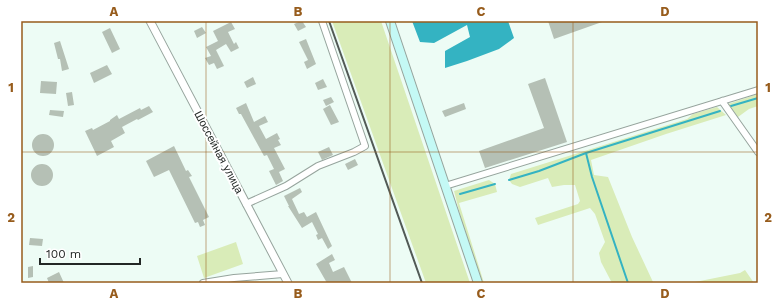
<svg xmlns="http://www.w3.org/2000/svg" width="779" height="304" font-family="'Work Sans',sans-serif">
  <rect width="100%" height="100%" fill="#edfcf5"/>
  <!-- green -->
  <path fill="#d9ecb8" d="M332 21H381L470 283H426Z
    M758 94V106L749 109 738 117 728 104Z
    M717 107 726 115 666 134 591 160 594 175 608 177 632 237 653 282 655 283H612L601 262 599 253 605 242 595 214 590 208 538 225 535 218 578 204 580 201 575 185H564L552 187 548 178 520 187 512 184 509 180 511 174 687 119 693 114Z
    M489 180 495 184 497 192 459 203 484 283H482L464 230 454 191Z
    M236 242 243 264 204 278 197 256Z
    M745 270 754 283H758H690L740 273Z"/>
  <!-- water -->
  <path fill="#34b3c2" d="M412 21H508L514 38 499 49 467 61 445 68V51L470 37 467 25 434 43 420 42Z"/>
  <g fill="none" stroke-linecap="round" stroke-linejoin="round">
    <!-- stream -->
    <path stroke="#34b3c2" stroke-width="2" d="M731 106 758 98
      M586 153 592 177 628 283
      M509 180 539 171 586 153 720 111
      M460 194 495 184"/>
  </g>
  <!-- building -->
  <path fill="#b5c0b5" d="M301 21H302L306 27 298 31 294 24Z
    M548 21H602V22L554 39Z
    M231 22 235 29 228 32 234 44 236 42 239 48 231 52 226 44 216 50 224 66 217 69 214 63 209 65 205 58 211 56 206 47 218 41 213 31Z
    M202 27 206 33 197 38 194 31Z
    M110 28 120 49 112 53 102 32Z
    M306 39 316 64 307 69 304 62 308 60 299 42Z
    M60 41 69 69 62 71 60 59H58L54 43Z
    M107 65 112 74 94 83 90 73Z
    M253 77 256 84 247 88 244 82Z
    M545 78 567 142 485 168 479 151 544 128 528 84Z
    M323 79 327 87 318 90 315 83Z
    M41 81 57 82 56 94 40 93Z
    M72 92 74 105 68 106 66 93Z
    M331 97 334 102 326 106 323 100Z
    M246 103 254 122 265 116 268 122 259 126 266 139 277 133 280 139 278 140 281 145 274 148 285 169 279 172 283 181 276 185 269 171 274 169 267 155 264 156 241 114H239L236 108Z
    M464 103 466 109 445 117 442 111Z
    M330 105 339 122 331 125 323 109Z
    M149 106 153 112 138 120 137 119 122 127 125 133 111 141 114 147 97 156 85 131 92 128 93 130 110 121V120L117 115 119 119 140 108 141 110Z
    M50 110 64 111 63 117 49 115Z
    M32 145a11 11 0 1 1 22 0a11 11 0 1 1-22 0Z
    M174 146 186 171 188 170 192 176 189 177 209 217 203 220 205 225 200 227 198 222 195 223 169 170 154 177 146 161Z
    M329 147 333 155 322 160 318 152Z
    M355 159 358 165 348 170 345 164Z
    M31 175a11 11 0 1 1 22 0a11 11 0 1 1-22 0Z
    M300 188 302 192 292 199 299 214 304 212 307 217 316 212 332 246 328 249 322 238 318 240 316 235 318 234 312 222 302 228 288 206H289L284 196Z
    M30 238 43 239 42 246 29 245Z
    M332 254 335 260 329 263 333 272 344 267 352 283H327L316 264Z
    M33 266V277L28 278V267Z
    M59 272 64 283H49L47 278Z"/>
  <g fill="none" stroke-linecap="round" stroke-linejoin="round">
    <!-- minor casing -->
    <g stroke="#96a49d" stroke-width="8">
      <path id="minor" d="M722 101 758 152
        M445 186 758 90
        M246 204 286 186 318 166 354 152 365 146 322 21
        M203 283 234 278 283 274"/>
    </g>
    <!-- tertiary casing -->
    <g stroke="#96a49d" stroke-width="9">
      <path id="tertiary" d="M150 21 288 283"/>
    </g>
    <!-- secondary casing -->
    <g stroke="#96a49d" stroke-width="10">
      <path id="secondary" d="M390 21 478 283"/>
    </g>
    <!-- minor -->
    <use href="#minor" stroke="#fff" stroke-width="6"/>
    <!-- tertiary -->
    <use href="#tertiary" stroke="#fff" stroke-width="7"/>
    <!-- secondary -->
    <use href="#secondary" stroke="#c4f9f5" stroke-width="8"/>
    <!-- rail -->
    <path stroke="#525a56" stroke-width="2" d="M329 21 422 283"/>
  </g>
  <!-- grid -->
  <path fill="none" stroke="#975c1c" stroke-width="1" stroke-opacity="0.55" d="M206 21V283M390 21V283M573 21V283M21 152H758"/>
  <g text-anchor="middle" stroke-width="4" stroke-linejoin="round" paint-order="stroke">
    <!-- street labels -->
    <g font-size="11" fill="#222725" stroke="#fff">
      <text transform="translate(219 152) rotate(62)" y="4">Шоссейная улица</text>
    </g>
  </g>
  <!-- border -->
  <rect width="779" height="304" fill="none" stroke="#ffffff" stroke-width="44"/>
  <!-- scale -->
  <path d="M40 258v6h100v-6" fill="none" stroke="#222725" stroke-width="2"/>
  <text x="46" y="258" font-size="12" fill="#222725" stroke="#ffffff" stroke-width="3" paint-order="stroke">100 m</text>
  <rect x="22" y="22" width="735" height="260" fill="none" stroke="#975c1c" stroke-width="1.5"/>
  <g font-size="13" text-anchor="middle" font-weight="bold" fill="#975c1c">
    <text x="114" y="16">A</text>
    <text x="298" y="16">B</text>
    <text x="481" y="16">C</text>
    <text x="665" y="16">D</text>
    <text x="11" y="92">1</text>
    <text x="768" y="92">1</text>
    <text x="11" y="222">2</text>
    <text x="768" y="222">2</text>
    <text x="114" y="298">A</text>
    <text x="298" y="298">B</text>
    <text x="481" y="298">C</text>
    <text x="665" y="298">D</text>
  </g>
</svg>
